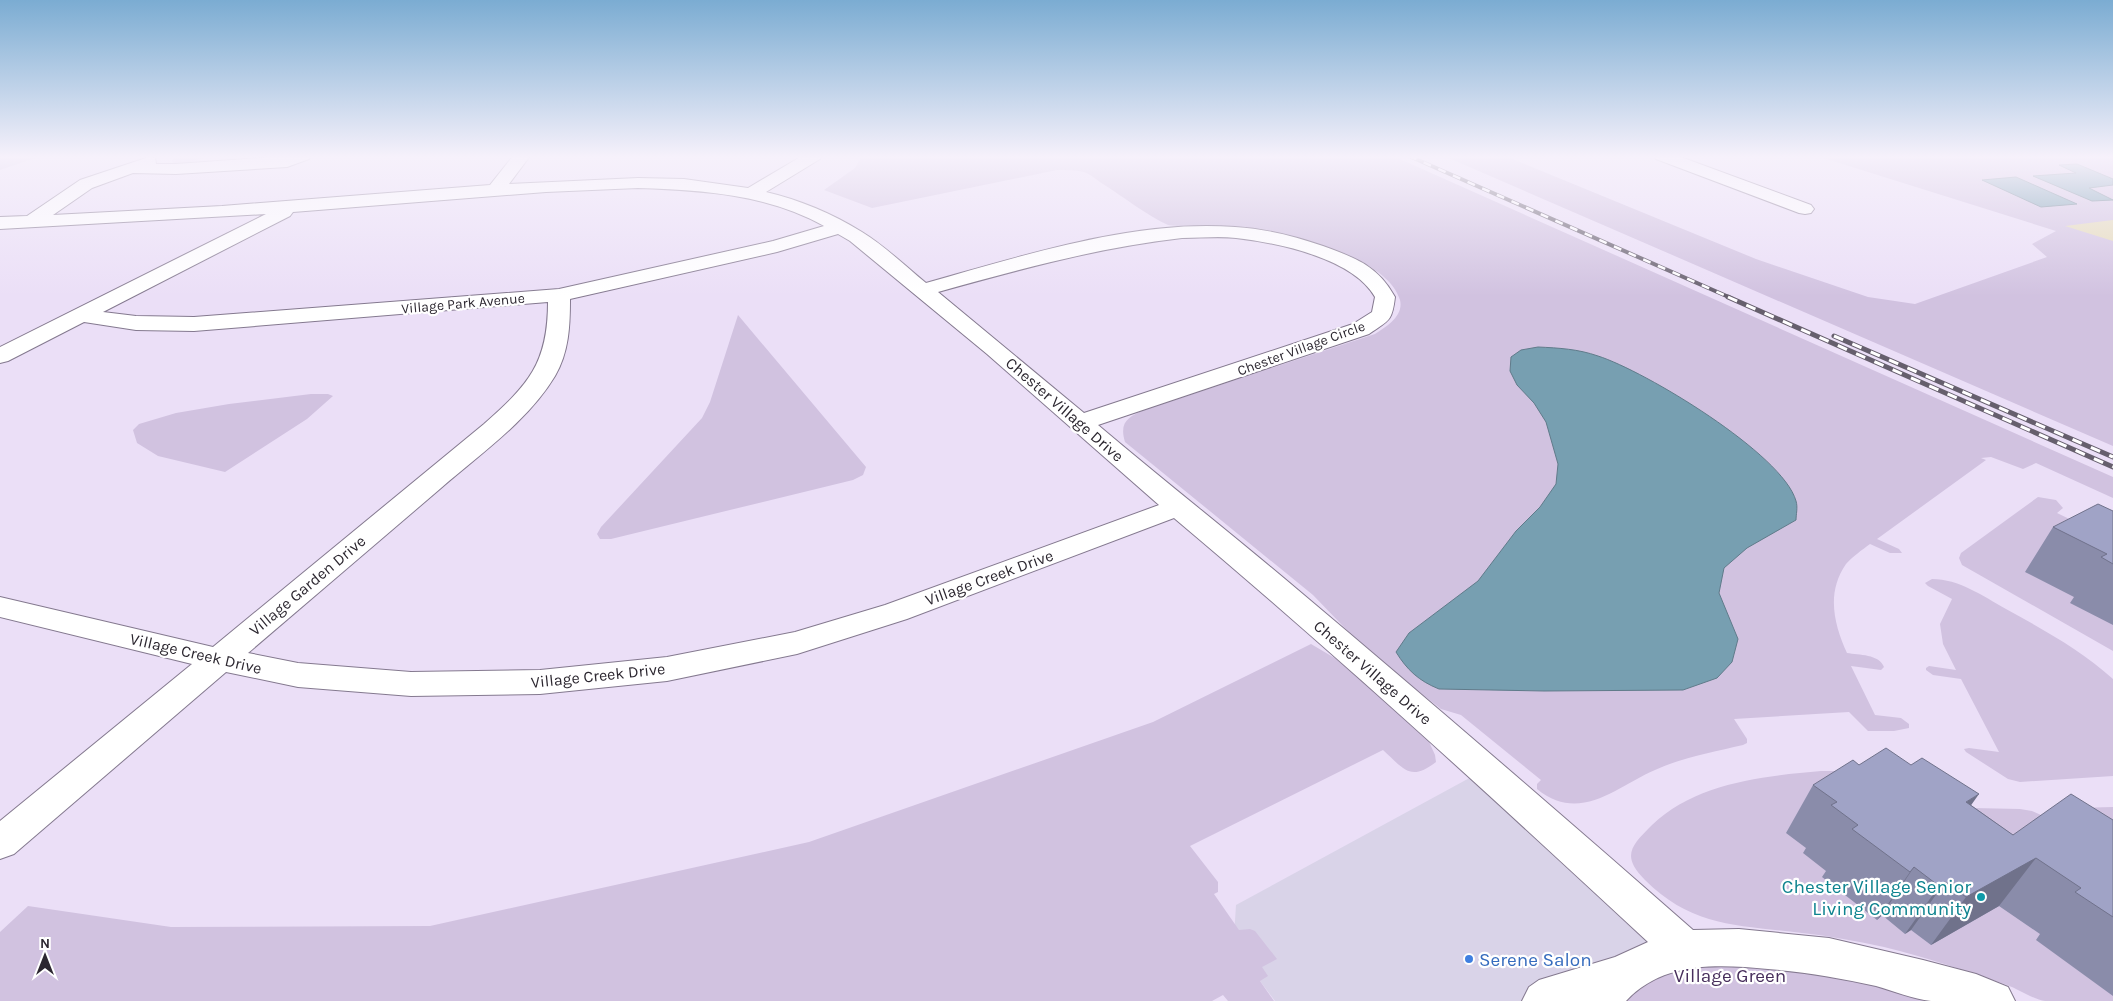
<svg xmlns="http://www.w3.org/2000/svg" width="2113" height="1001" font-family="Karla,sans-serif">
  <rect width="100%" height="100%" fill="#ebdff7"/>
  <!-- commercial -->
  <path fill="#d9d3e8" d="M1486 769 1685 950 1543 1001H1275L1260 981 1234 936 1236 905Z"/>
  <!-- green -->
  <path fill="#d1c2e0" d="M0 156H41L0 170Z
    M176 156H247C232 157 214 156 199 159 189 161 184 167 173 163L172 160Z
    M862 156H1393L2113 477V498L2036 463 2023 469 1991 457 1981 458 1986 460 1877 539 1899 549 1902 553H1890L1870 544C1862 550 1852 557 1846 564 1826 593 1834 624 1847 653 1859 655 1879 654 1884 667L1881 670 1851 666 1875 715 1901 718 1909 724V728L1894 731H1868L1849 712 1734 719 1747 739V743L1743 745C1714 752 1683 757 1655 770 1616 787 1580 824 1537 789V784L1541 780 1461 715 1441 709 1368 652 1313 595 1125 442C1119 422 1128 417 1144 410L1375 334C1386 327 1404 316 1400 300 1386 252 1271 230 1228 227 1217 226 1174 227 1168 225 1148 216 1122 196 1103 184 1097 180 1090 174 1084 172 1076 170 1066 170 1057 170L872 208 824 190 855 168Z
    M1444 156H1505L1756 259 1868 297 1915 304 2047 257 2032 244 2056 231 1817 156H2113V446Z
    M738 315 866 467 863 475 853 480 611 539H600L597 534 601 527 702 418 710 402Z
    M311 394H328L333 396 307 419 225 472 158 456 137 443 133 430 139 424 176 413 229 404Z
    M2038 497 2056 500 2063 508 2057 513 2113 540V651L1962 565 1959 558 1961 553Z
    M1932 579C1959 579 1983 596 2006 609 2044 630 2081 650 2113 679V776L2020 782 2008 779 1966 752 1964 749 1969 748 1999 752 1961 679 1933 675 1926 670V668L1929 666 1956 670 1943 644 1940 624 1952 599 1928 586 1925 583Z
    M1311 644 1338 660 1426 735 1435 755 1436 762C1410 782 1404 769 1383 750L1190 846 1218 882V892L1214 894 1239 930 1250 929 1255 931 1277 959 1262 967 1268 976 1260 981 1274 1001H1228L1223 995 1212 1001H0V932L28 906 171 927 430 926 809 842 1153 722Z
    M1821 771H1857L1925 807 2020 809 2032 811 2041 815 2075 808 2113 807V1001C2091 1001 2067 1001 2045 1001 2035 1000 2018 989 2007 985 1966 971 1926 957 1884 947 1857 941 1829 936 1802 933 1740 925 1693 928 1645 880 1621 856 1631 846 1652 825 1695 783 1763 776 1821 771Z
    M1686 950 1991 1001H1601Z"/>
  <!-- sand -->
  <path fill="#e5dbb6" d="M2113 220V241L2065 226Z"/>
  <!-- water -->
  <path fill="#779fb1" stroke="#607b8a" d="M2077 164 2113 179V185L2089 188 2113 200 2092 201 2033 176 2076 173 2059 165Z
    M2016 177 2077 204 2041 207 1982 180Z
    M1538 347C1559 348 1578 349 1598 356 1645 371 1783 454 1796 501 1798 507 1796 515 1796 520L1747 548 1724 568 1719 593 1738 639 1732 662 1717 678 1683 690 1544 691 1439 689C1419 681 1407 670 1396 652L1409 633 1478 581 1516 531 1540 507 1556 484 1558 464 1546 422 1534 403 1517 385 1510 371 1511 357 1521 350Z"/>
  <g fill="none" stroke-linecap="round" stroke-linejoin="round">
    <!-- minor casing -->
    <g stroke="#84798f" stroke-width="2">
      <path id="minor" d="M287 156H311L309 159 287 167 176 174 133 173 92 188 53 215 222 206 490 185 513 156H530L509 184 638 178 684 179 748 188 802 156H822L820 159 766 192C800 200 833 214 862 232 885 246 905 266 926 283 1022 256 1135 219 1235 227 1266 229 1294 236 1323 246 1356 258 1378 266 1395 297 1392 322 1389 320 1369 334L1098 425C1164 481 1232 534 1298 590 1431 702 1562 815 1693 930L1739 929 1829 938 1923 960 1976 974 2008 987 2015 1001C1988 1001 1958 1001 1931 1001 1913 999 1894 991 1876 986 1841 978 1804 972 1768 969 1718 964 1663 961 1626 1001H1522L1529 987 1539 980 1615 957 1648 942C1493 798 1337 655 1174 518L907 619 797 654 667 681 540 694 411 696 298 687 226 672 14 854 0 859V821L192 664 0 617V597L213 647 484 424C528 385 548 364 548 302L194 331 136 330 84 322 8 361 0 363V347L266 214 0 229V217L27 216 80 180 149 157 155 158 156 164H176ZM638 188C701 190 767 194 824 226L773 241 559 289 194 317 136 316 103 312 290 216 293 212 546 192ZM838 234 850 241 987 354 1159 505 885 605 795 632 667 657 540 670 411 672 298 663 248 653C312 598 377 543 441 488 480 454 528 421 555 376 569 352 570 326 570 299L777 252ZM1182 238C1200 238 1219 236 1236 238 1278 243 1353 258 1375 297L1372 312 1353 324 1084 413 938 292C1021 269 1096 248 1182 238Z
        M1654 156H1678L1811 205 1814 209 1811 213 1805 214 1799 213 1656 159Z"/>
    </g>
    <!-- minor -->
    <use href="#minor" fill="#fff" fill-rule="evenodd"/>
    <!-- rail-far1 casing -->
    <g stroke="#665f6d" stroke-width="4">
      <path id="rail-far1" d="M1409 156 1731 298"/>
    </g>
    <!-- rail casing -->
    <g stroke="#665f6d" stroke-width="5">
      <path id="rail" d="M1728 297 2113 467
        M1834 336 2113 457"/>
    </g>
    <!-- rail-far1 -->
    <use href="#rail-far1" stroke="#fff" stroke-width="2.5" stroke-dasharray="8" stroke-linecap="butt"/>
    <!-- rail -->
    <use href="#rail" stroke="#fff" stroke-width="3" stroke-dasharray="10" stroke-linecap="butt"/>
  </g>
  <!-- wall -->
  <path fill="#8a8caa" d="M2113 511V625L2070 603 2074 597 2025 572 2053 527Z
    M1859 765 1971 805 2013 835 2113 820V996L2036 940 2040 934 1999 906 1931 945 1911 930 1905 934 1882 915 1877 920 1822 877 1826 871 1803 853 1806 848 1786 833 1813 785Z"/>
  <!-- shaded-wall -->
  <path fill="#70728b" d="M1979 794 1945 842 1966 802Z
    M2036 858 1999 906 1931 945 1966 897Z
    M1914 867 1882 915 1877 920 1910 872Z
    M1945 882 1911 930 1905 934 1939 886Z"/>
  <!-- building -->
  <path fill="#a0a3c6" stroke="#70728b" d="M2098 504 2113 511V564L2101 557 2107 554 2053 527Z
    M1886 748 1911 765 1922 758 1979 794 1966 802 2013 835 2071 794 2113 820V917L2075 892 2081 888 2036 858 1966 897 1945 882 1939 886 1914 867 1910 872 1852 829 1858 825 1831 805 1837 802 1813 785 1853 760 1859 765Z"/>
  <!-- sky -->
  <linearGradient id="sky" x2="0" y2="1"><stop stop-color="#7bacd2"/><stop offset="0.53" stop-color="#f6f1fb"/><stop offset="1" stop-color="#f6f1fb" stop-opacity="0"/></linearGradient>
  <rect width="2113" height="296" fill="url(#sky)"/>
  <!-- markers -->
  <circle fill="#0f9aa8" stroke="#fff" stroke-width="2" cx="1981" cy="897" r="5"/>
  <circle fill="#3f7fe0" stroke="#fff" stroke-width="2" cx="1469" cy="959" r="5"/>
  <g text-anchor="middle" stroke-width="4.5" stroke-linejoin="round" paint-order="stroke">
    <!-- far-street labels -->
    <g font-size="14" fill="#2c2730" stroke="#fff">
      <text transform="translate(463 303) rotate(-5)" y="5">Village Park Avenue</text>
      <text transform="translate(1301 348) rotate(-20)" y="5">Chester Village Circle</text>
    </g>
    <!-- street labels -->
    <g font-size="16" fill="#2c2730" stroke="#fff">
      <text transform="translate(1065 409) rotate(41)" y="6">Chester Village Drive</text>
      <text transform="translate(989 577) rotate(-20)" y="6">Village Creek Drive</text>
      <text transform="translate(307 585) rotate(-40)" y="6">Village Garden Drive</text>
      <text transform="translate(196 653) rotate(13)" y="6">Village Creek Drive</text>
      <text transform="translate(1373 672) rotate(41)" y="6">Chester Village Drive</text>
      <text transform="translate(598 675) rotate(-6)" y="6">Village Creek Drive</text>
    </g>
    <!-- near-culture labels -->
    <g font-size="19" fill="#0d838f" stroke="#fff" text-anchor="end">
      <text x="1971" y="893">Chester Village Senior<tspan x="1971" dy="22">Living Community</tspan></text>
    </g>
    <!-- near-shop labels -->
    <g font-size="19" fill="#366cbe" stroke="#fff" text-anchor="start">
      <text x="1479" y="966">Serene Salon</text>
    </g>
    <!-- near-park labels -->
    <g font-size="19" fill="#472e5c" stroke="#fff">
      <text x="1730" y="982">Village Green</text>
    </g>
  </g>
  <!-- north arrow -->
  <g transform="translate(45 956)" stroke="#ffffff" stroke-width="4" paint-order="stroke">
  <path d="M0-4L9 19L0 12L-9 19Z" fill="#2c2730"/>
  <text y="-8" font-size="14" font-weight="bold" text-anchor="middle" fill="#2c2730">N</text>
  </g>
</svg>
